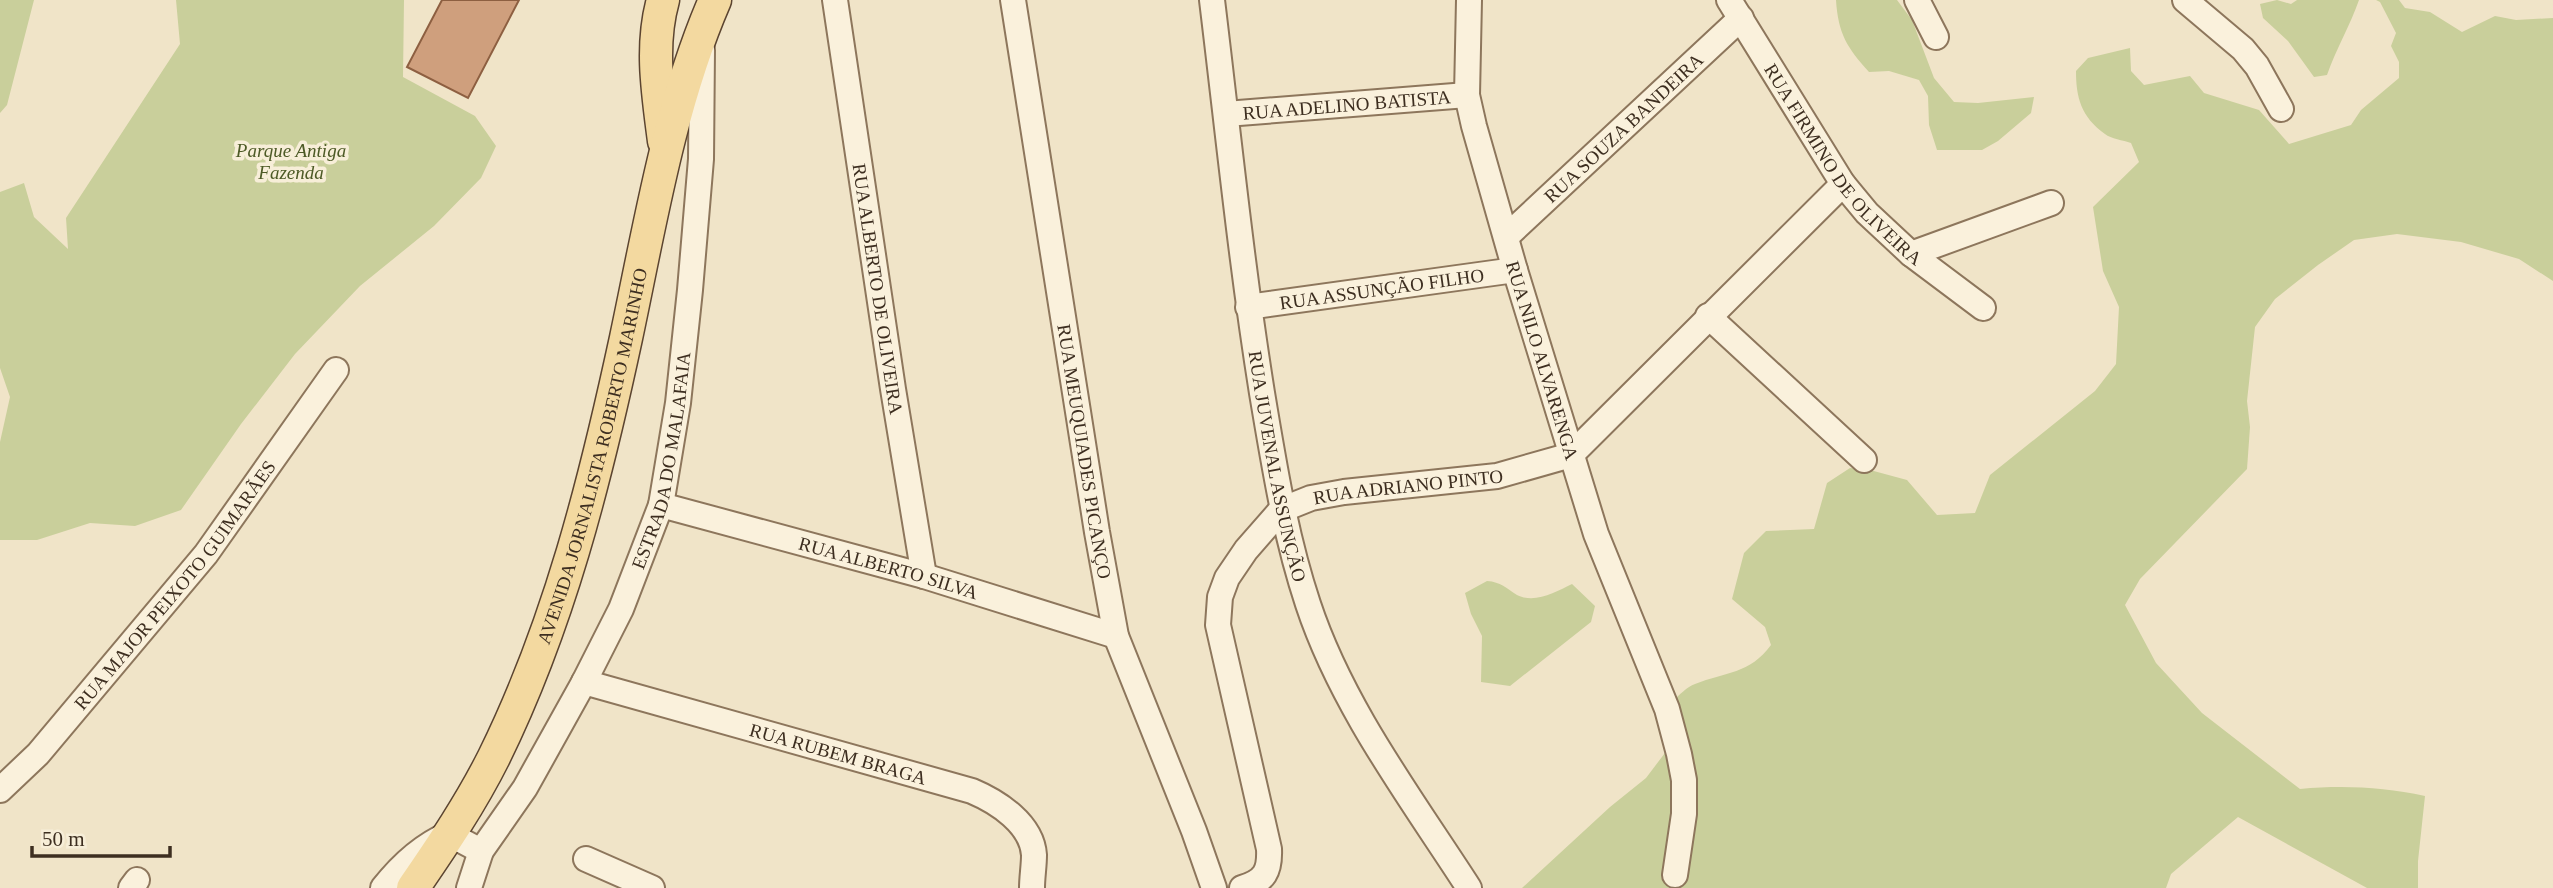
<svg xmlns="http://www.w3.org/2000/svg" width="2553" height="888" font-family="Georgia,serif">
  <rect width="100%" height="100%" fill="#f0e4c8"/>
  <!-- green -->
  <path fill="#c9cf9b" d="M0 0H34L7 105 0 113Z
    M176 0H404L403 77 475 116 496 146 481 178 434 226 360 286 295 354 241 424 181 510 135 526 90 523 37 540H0V442L10 397 0 368V192L24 183 34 217 68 249 66 218 180 44Z
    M1836 0H1897L1912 20 1934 78 1954 102 1978 103 2034 97 2031 113 1998 141 1982 150H1937L1929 125 1928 96 1919 80 1889 71 1869 72C1847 48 1838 33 1836 0Z
    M2277 0 2291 4 2297 0H2359C2350 26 2336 49 2327 75L2314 77 2288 41 2263 18 2260 4Z
    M2376 0H2399L2405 8 2430 12 2462 32 2495 16 2516 20 2553 18V281L2519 259 2461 242 2397 234 2354 240 2318 265 2275 299 2255 327 2247 401 2250 427 2247 469 2140 579 2125 605 2156 663 2202 713 2300 789C2343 785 2383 787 2425 796L2418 861V888H2367L2238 817 2171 874 2166 888H1522L1610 807 1646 778 1677 737 1673 701C1679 695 1687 687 1695 684 1725 672 1750 674 1771 645L1765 627 1732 599 1744 553 1766 531 1814 529 1827 483 1850 468 1870 470 1907 480 1937 515 1975 513 1990 475 2095 391 2116 364 2119 307 2103 271 2093 207 2139 162 2131 143C2123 140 2111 139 2105 134 2081 117 2076 97 2076 71L2088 58 2130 48 2131 71 2144 85 2190 76 2204 93 2259 110 2289 144 2351 125 2361 110 2399 78V62L2391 46 2396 33 2380 2Z
    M1487 581C1501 582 1506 588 1517 595 1535 604 1556 592 1572 584L1595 606 1591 622 1510 686 1481 682 1482 636 1471 614 1465 593Z"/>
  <!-- building -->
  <path fill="#cf9f7d" stroke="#8d5f41" stroke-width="2" d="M442 0H519L468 98 407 67Z"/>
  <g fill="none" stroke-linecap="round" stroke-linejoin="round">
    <!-- minor casing -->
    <g stroke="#8d765c" stroke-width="28">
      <g id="minor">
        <path id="s1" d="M835 0 893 389 924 576"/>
        <path id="s2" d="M1013 0 1097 532 1116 636 1194 831 1214 888"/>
        <path id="s3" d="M1212 0C1228 131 1241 262 1262 393 1274 464 1285 535 1308 604 1342 707 1411 798 1469 888"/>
        <path id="s4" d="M1469 0 1467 95 1474 126 1515 270 1596 534 1667 709 1679 754 1684 780V814L1675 875"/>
        <path id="s5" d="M1729 0 1843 184 1867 213 1911 254 1983 308"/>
        <path d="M1917 0 1936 37"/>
        <path d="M2185 0 2243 49 2257 66 2281 109"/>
        <path id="s6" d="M1226 114 1467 95"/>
        <path id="s7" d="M1507 236 1741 18"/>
        <path d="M1911 254 2051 203"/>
        <path id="s8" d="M1248 307 1515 270"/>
        <path d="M1708 316 1864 460"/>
        <path id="s9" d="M661 505 924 576 1116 636"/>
        <path id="s10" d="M584 682 972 791C998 802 1032 824 1034 855 1034 866 1032 877 1032 888"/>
        <path id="s11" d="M0 790 38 754 206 554 336 370"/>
        <path d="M586 859 652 888"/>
        <path d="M131 888 137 880"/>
        <path d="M383 888C401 865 421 846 449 834L481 851"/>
        <path id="s12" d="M469 888 481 851 525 788 584 682 621 609 661 505 678 403 690 290 701 159 702 50"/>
        <path id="s13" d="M1242 888C1265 881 1270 871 1269 849L1218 625 1220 597 1227 578 1246 550 1281 510 1311 498 1344 492 1497 476 1571 455 1843 184"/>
      </g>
    </g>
    <!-- major casing -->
    <g stroke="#5b4430" stroke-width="35">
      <g id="major">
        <path d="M663 0C650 46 658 94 664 141"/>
        <path id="s14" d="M413 888C442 846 471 803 494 757 559 625 595 482 626 338 650 225 669 106 715 0"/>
      </g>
    </g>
    <!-- minor -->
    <use href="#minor" stroke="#faf1dc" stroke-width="24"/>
    <!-- major -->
    <use href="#major" stroke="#f3d9a0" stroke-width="32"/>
  </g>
  <g text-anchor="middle" stroke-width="7" stroke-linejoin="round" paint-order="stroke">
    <!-- street labels -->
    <g font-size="19" fill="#3d2e20" stroke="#f7eed8">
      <text dy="7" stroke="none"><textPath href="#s6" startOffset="121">RUA ADELINO BATISTA</textPath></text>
      <text dy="7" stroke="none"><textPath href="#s7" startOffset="159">RUA SOUZA BANDEIRA</textPath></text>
      <text dy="7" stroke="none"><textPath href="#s5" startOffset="201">RUA FIRMINO DE OLIVEIRA</textPath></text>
      <text dy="7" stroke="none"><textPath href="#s1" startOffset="292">RUA ALBERTO DE OLIVEIRA</textPath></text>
      <text dy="7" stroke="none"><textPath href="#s8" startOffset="135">RUA ASSUNÇÃO FILHO</textPath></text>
      <text dy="7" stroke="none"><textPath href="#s4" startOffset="371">RUA NILO ALVARENGA</textPath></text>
      <text dy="7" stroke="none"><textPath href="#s2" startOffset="457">RUA MEUQUIADES PICANÇO</textPath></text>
      <text dy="7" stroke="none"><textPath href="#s14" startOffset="472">AVENIDA JORNALISTA ROBERTO MARINHO</textPath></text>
      <text dy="7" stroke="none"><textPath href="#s12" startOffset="474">ESTRADA DO MALAFAIA</textPath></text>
      <text dy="7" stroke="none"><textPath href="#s3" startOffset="471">RUA JUVENAL ASSUNÇÃO</textPath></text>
      <text dy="7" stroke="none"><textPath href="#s13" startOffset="548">RUA ADRIANO PINTO</textPath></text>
      <text dy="7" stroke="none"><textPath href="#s9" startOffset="236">RUA ALBERTO SILVA</textPath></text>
      <text dy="7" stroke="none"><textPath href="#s11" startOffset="270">RUA MAJOR PEIXOTO GUIMARÃES</textPath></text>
      <text dy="7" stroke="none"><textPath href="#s10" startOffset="264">RUA RUBEM BRAGA</textPath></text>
    </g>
    <!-- park labels -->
    <g font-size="19" font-style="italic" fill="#4d5a26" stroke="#f7eed8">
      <text x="291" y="157">Parque Antiga<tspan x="291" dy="22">Fazenda</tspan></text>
    </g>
  </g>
  <!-- scale -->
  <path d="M32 846v10h138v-10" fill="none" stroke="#3d2e20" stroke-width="3.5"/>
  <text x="42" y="846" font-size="21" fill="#3d2e20" stroke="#f7eed8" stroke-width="5" paint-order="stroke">50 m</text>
</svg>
